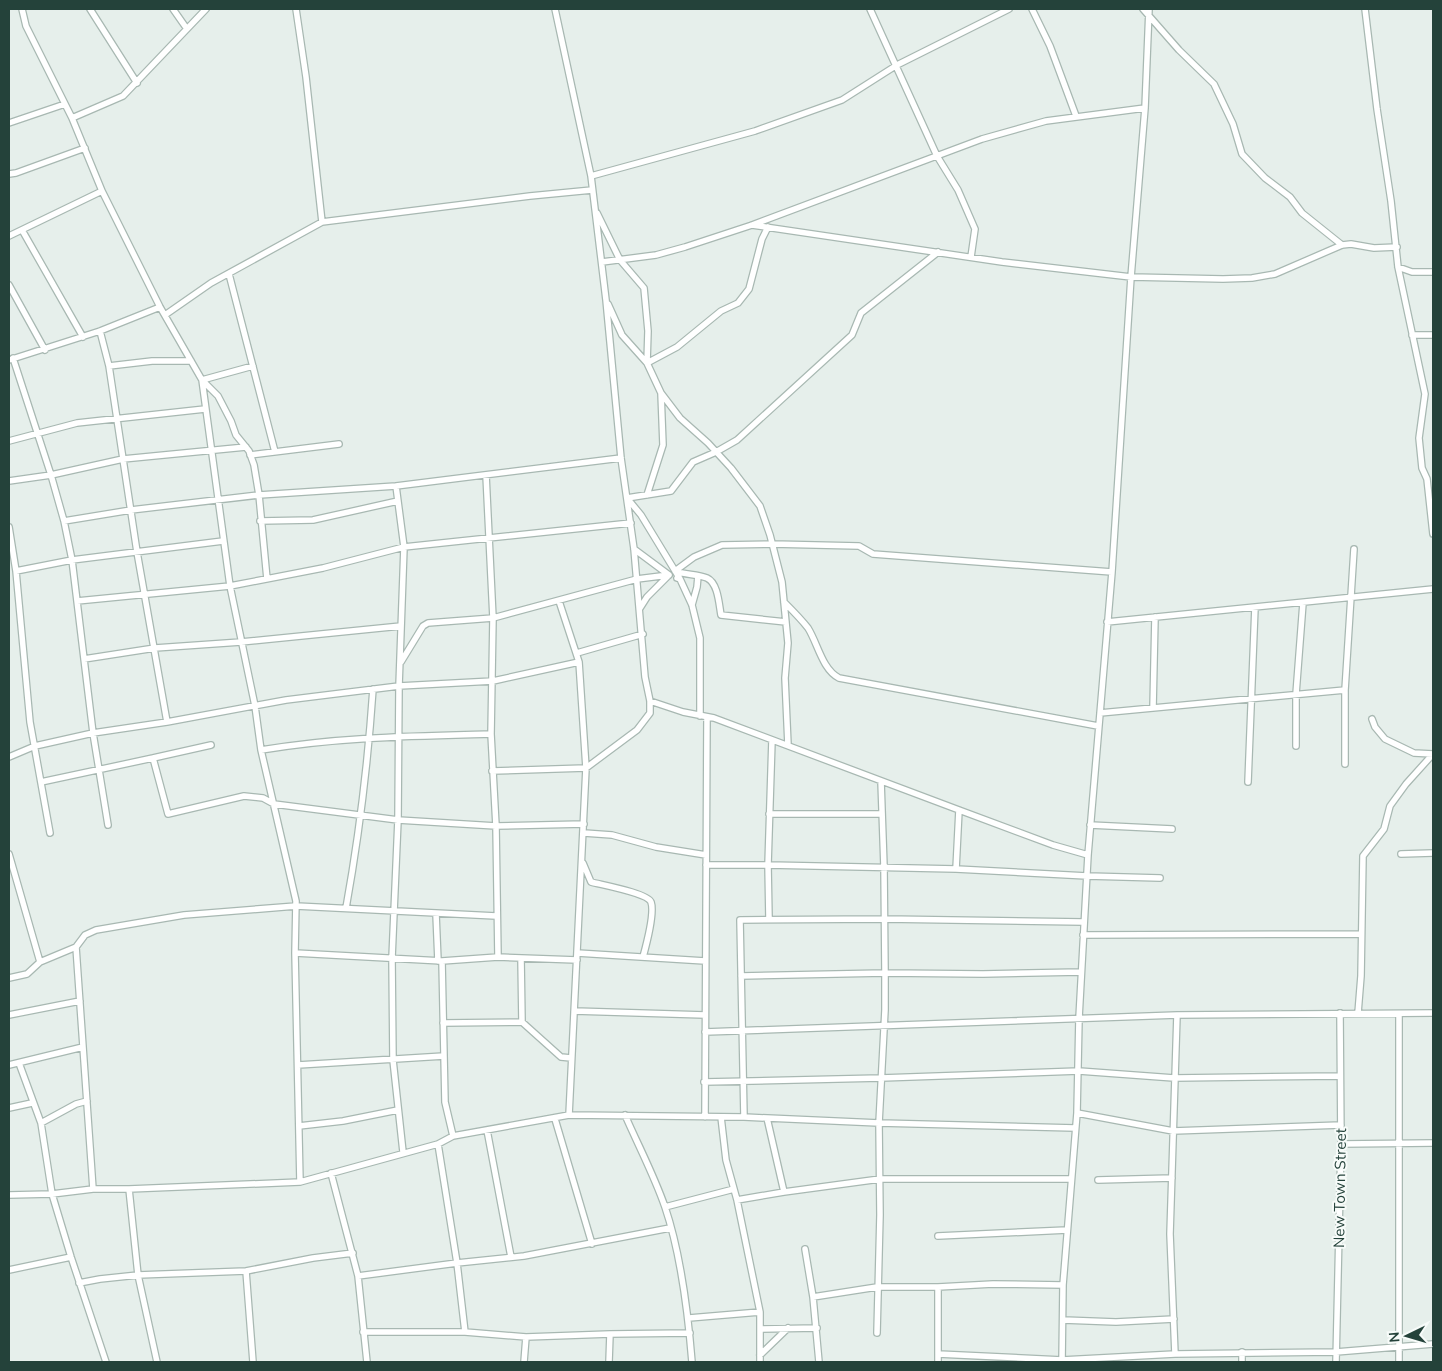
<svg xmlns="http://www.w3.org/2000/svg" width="1442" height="1371" font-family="Mulish,sans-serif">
  <rect width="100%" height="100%" fill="#e6efeb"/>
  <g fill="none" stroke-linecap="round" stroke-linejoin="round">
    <!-- minor casing -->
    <g stroke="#a8b8b2" stroke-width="8">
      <path id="minor" d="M22 9 26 26 72 118 102 191 160 307 202 380 230 586 255 706 261 750 296 901 295 953 300 1182
        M90 9 137 83
        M173 9 187 29
        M296 9 306 77 322 222
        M870 9 937 156 958 190 975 229 971 257
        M1032 9 1050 46 1076 116
        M1143 9 1179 50 1214 84 1233 124 1242 154 1265 178 1290 197 1302 213 1342 245
        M1365 9 1377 109 1391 201 1398 267 1425 394 1419 438 1422 468 1427 479 1433 534
        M72 118 123 96 206 9
        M9 123 65 104
        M9 174 16 173 85 148
        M591 176 755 131 842 100 897 65 1009 9
        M597 213 620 260 644 288 648 331 647 363
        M752 225 1002 262 1131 277 1223 279 1252 278 1275 274 1342 245 1351 244 1374 248 1397 247
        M22 230 83 337
        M9 236 102 191
        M602 262 656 255 685 247 752 225 982 139 1046 121 1145 108
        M1398 267 1412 272H1433
        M229 274 275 452
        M9 285 45 350
        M608 304 622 335 647 363 661 393 680 418 708 443 731 468 760 506 770 535 782 582 788 643 785 678 788 745
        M165 315 211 283 322 222 530 196 592 190
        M100 331 109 366 137 552 167 722
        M1412 335H1433
        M13 358 51 475 64 521 72 560 93 733 108 825
        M9 360 100 331 160 307
        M647 363 677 347 721 311 738 303 749 289 762 239 768 227
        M109 366 152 361H191
        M253 366 202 380 218 396 231 421 236 435 249 451 254 465 259 495 267 579
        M9 441 77 423 205 409
        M250 455 339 444
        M486 475 493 618 491 734 496 826 498 957
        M9 481 51 475 123 459 246 447
        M396 486 404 547 399 686 398 820 392 958 393 1060 403 1152
        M647 495 663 445 661 393
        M64 521 131 510 259 495 396 486 621 458
        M260 521 313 520 398 501
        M9 527 16 571 30 722 50 833
        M634 549 669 575
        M16 571 72 560 223 541
        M675 571 694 557 722 545 772 544 859 546 873 554 1112 572
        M675 571C685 575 697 574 707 578 718 583 719 604 721 615L786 622
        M677 578 680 579 692 605 700 638V716
        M680 579 641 515 627 498 671 491 693 462 716 452 737 440 852 335 861 313 938 252
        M77 601 230 586 323 568 404 547 631 523
        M559 601 579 662 586 768 569 1115
        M784 602C792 610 801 619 808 628 818 644 822 669 839 678L1098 726
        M692 605 697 587 698 576
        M640 608 647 597 669 575
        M1107 622 1433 589
        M577 653 643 634
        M84 659 155 648 241 642 401 626
        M401 662 423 626 428 623 493 618 637 579 669 575
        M650 701 683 712 714 718 959 810 1053 845 1088 855
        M1153 708 1155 617
        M1100 713 1345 690
        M1372 719 1375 727 1385 739 1414 753 1433 754
        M1296 746V694L1303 603
        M261 750C337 737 414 736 491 734
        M9 757 35 746 93 733 167 722 286 700 399 686 493 681 579 662
        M153 758 211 745
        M1345 764V690L1354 549
        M492 771 586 768 637 730 650 713V701L645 677 634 549 621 458 606 300 591 176 555 9
        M881 781 884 867 885 973 983 974 1081 972
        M41 782 153 758 168 814 244 796 263 798 274 804 398 820 496 826 584 824
        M1248 782 1255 607
        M769 814H882
        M1090 825 1172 829
        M584 833 612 835 656 847 706 855
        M9 854 40 962
        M1401 854 1433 853
        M583 863 591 882C602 885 647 893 651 902 655 913 646 946 643 957
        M706 865H768L772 740
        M956 869 959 810
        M346 908C359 836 368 762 373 689
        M436 914 438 961
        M769 919 768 865 956 869 1087 876 1160 878
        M1083 935 1361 934
        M76 947 93 1189
        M295 953 442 961 498 957 577 960
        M577 953 705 961
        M521 958 522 1022
        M442 961 445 1102 453 1136
        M741 976 885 973V1010L879 1123 880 1215 877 1333
        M9 978 27 974 40 962 76 947 85 935 96 930 184 915 296 906 496 916
        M574 1011 705 1015
        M1358 1013 1361 976 1363 856 1384 829 1390 806 1406 784 1433 754
        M9 1015 80 1001
        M443 1023 522 1022 561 1057 571 1058
        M705 1032 1177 1015 1433 1013
        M19 1063 41 1123 52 1194 71 1257 106 1362
        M9 1065 83 1047
        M298 1065 444 1056
        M704 1082 881 1078 1079 1071 1174 1078 1340 1076
        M9 1108 32 1103
        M1077 1113 1173 1131 1341 1125
        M625 1115C638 1145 654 1175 665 1207 681 1254 688 1313 692 1362
        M705 1117 707 717
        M721 1117 726 1160 737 1200 760 1312V1362
        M744 1117 740 920 885 919 1083 922
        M767 1118 784 1192
        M555 1119 592 1244
        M41 1123 76 1104 87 1101
        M299 1126 343 1121 398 1110
        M487 1130 511 1257
        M438 1144 457 1263 465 1332
        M1341 1144 1433 1143
        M331 1173 358 1276 367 1362
        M1098 1180 1172 1178
        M129 1189 138 1275 157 1362
        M9 1195 52 1194 93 1189H129L300 1182 438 1144 453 1136 569 1115 744 1117 879 1123 1075 1128
        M737 1200 784 1192 880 1179H1071
        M665 1207 734 1189
        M938 1236 1067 1230
        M805 1249 813 1297 819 1362
        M9 1270 71 1257
        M246 1271 253 1362
        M358 1276 457 1263 524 1256 670 1228
        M79 1283 100 1279 138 1275 246 1271 313 1258 353 1253
        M938 1287V1362
        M813 1297 877 1287H938L993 1284 1063 1285
        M689 1318 760 1312
        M1063 1320 1116 1322 1174 1319
        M761 1329 817 1328
        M363 1332H465L526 1337 610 1334 690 1333
        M938 1354 1062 1360 1175 1354 1336 1352 1433 1344
        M1175 1354 1170 1234 1177 1015
        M760 1355 788 1328
        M524 1362 526 1337
        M609 1362 610 1334
        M1062 1362 1063 1285 1077 1113 1079 1018 1088 855 1112 572 1131 277 1145 108 1149 9
        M1242 1362V1352
        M1336 1362 1341 1144 1340 1013
        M1399 1362V1014"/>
    </g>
    <!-- minor -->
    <use href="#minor" stroke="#fff" stroke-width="5.5"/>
  </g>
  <g text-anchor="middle" stroke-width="4" stroke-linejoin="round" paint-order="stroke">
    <!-- street labels -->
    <g font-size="15" fill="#24423a" stroke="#f7fbf9">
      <text transform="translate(1340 1188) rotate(-89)" y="5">New Town Street</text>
    </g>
  </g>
  <!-- border -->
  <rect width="1442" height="1371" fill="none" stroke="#24423a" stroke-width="20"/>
  <!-- north arrow -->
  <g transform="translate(1407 1336) rotate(265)" stroke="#f7fbf9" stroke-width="4" paint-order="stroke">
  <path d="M0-4L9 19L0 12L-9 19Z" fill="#24423a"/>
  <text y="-8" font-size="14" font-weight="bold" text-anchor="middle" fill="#24423a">N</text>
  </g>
</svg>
